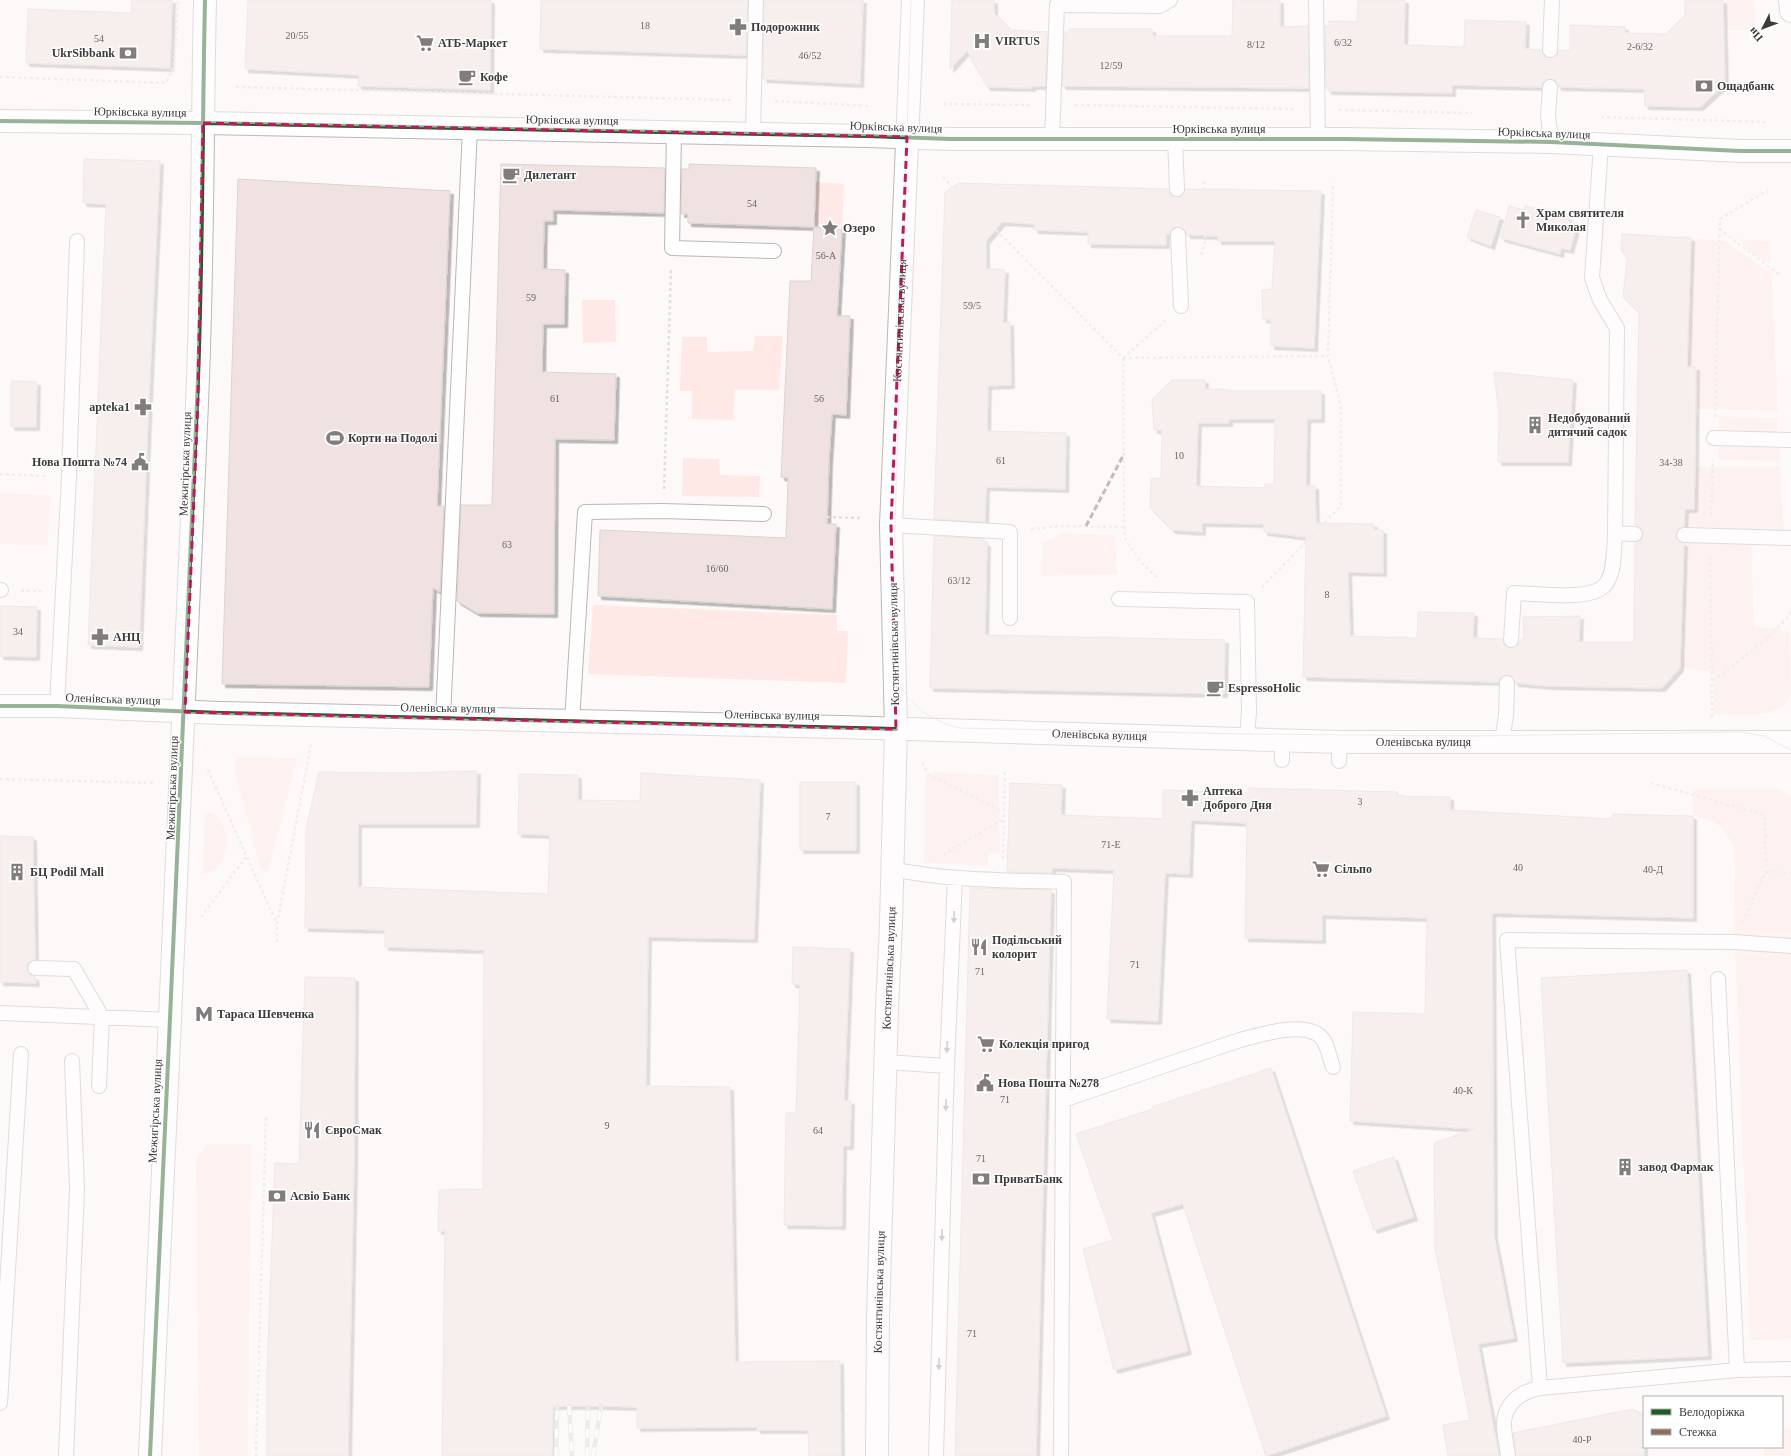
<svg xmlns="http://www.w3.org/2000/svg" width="1791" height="1456" font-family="Georgia,serif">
  <defs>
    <filter id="shadow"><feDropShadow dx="3.5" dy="3.5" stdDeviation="0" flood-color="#0004"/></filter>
  </defs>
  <rect width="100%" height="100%" fill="#fef9f9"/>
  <!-- green -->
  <path fill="#ffe9e7" d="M1727 0H1754L1756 31 1726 30Z
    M815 182 844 184 842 230 815 227Z
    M1691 238 1725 241 1772 274 1778 411 1697 409 1696 367H1687Z
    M1739 239 1770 241 1771 263C1760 260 1744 249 1739 239Z
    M582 300H615L616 342 583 343Z
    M755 336H783L779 390H735L733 420 692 419V391H680L682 337H707V352L753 351Z
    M1719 416 1778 418 1777 433 1719 431Z
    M1719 446 1780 448V461L1719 460Z
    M683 458 719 459 720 475 760 476 759 497 682 496Z
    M1780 466 1784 530 1751 531 1754 627 1777 628 1790 632 1791 695C1778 722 1739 714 1714 714V672L1680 668 1685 509H1694L1695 467Z
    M0 493 50 495 48 546 0 544Z
    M1062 533 1115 535 1117 574 1042 576V543Z
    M593 605 837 615V631H848L846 683 588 674Z
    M237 757 298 758 268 873 260 869 234 767Z
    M934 772 999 775 1000 854 988 853V866L924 863 926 776Z
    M1693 789H1779L1785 792 1791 797V1339L1750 1341 1734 920 1735 871 1733 844 1721 827 1713 822 1693 816Z
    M210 812C233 820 233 872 202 874L205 815Z
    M208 1144H251L248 1456H199L196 1160Z
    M1782 1429H1791V1456H1764V1447H1782Z"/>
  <!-- building -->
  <path fill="#f0e2e1" stroke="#d9d5d5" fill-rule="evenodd" filter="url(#shadow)" d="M132 0H172L170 68 26 63 28 9 131 13Z
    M248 0H491L490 90 358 86 359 75 245 69Z
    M541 0H748L746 55 540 49Z
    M764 0H863L860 84 763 79Z
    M952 0H994V13L1011 30 1048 32 1045 86H1032V88L987 87 967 51 950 69Z
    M1233 0H1280V27L1308 26 1309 88 1062 86 1064 32H1069V29H1152L1153 36H1232Z
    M1358 0H1405L1404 45 1464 47 1465 20 1526 22 1525 49 1542 50 1545 57 1550 58 1557 55 1558 50 1570 51V25L1625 27V33L1666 34 1685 15V0H1723L1725 84 1700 107 1645 106 1644 89 1558 87 1555 80 1550 79 1543 82 1542 87 1452 85V93L1328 91V88H1326L1325 26H1329V21L1357 22Z
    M84 159 160 161 149 396 139 647 88 645 106 204 83 203Z
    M501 164 665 168 664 213 553 210V221H544L543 269 565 270 564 324H543L542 372 616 374 614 440 555 439 554 614 477 613 457 601 461 505H492Z
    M689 164 816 168 814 227 688 223V214H681L682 169H689Z
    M238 179 450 191 437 506H444L440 592 433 588 429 687 222 684Z
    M959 183 1168 189 1170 194 1177 197 1182 196 1185 189 1321 191 1314 348 1271 346V320L1263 319 1262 290 1272 289 1275 241H1218V236L1187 235 1185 230 1178 227 1173 228 1170 234H1166V245L1088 244V232L1034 230 1035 224 1002 222 986 241V269L1005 270 1003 323 1010 322 1011 385 988 386 987 431 1066 433 1065 489 986 487 985 522 934 519 945 192Z
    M1509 206 1524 210 1525 206 1569 217 1568 221 1577 224 1570 250 1561 248 1560 254 1501 238Z
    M1476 210 1500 217 1491 246 1467 237Z
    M814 227 842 230 837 316H850L846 415 832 414 829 460 827 524H836L832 609 598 596 600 530 786 538 788 478 781 477 790 281H811Z
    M1622 234 1691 238 1687 367H1696L1695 467 1694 509H1685L1684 527 1680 528 1676 534 1677 539 1684 544 1680 668 1662 688 1548 686 1515 683 1512 676 1507 675 1500 678 1499 682 1303 677 1306 537 1264 532V524L1202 523V532L1172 530 1150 508 1151 478H1161L1162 430H1154L1152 400 1172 380H1205V389L1230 390V391H1321V419H1307L1306 486H1315L1316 523 1374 524V530H1383V573L1348 572 1350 636 1417 638 1418 612 1474 613 1473 638 1503 639 1504 644 1510 648 1518 645 1520 640H1524L1523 617 1580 616 1579 642H1634L1635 542 1642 539 1643 534 1640 527 1635 525 1639 313 1623 297 1627 259 1621 250ZM1229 419H1275L1274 484H1265V488L1196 486 1198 423H1229Z
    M1494 372 1573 380 1568 462H1498L1499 415Z
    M11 381 37 382 36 427H11Z
    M934 536 984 539V543H987L985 635 1225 640 1224 694 930 688Z
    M0 606 37 607 36 657 0 656Z
    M477 771 476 824H358V887L548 894 550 835 518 834 519 774 578 775V800L640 801 641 773 760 780 754 939 648 937 646 1086 730 1087 735 1362 840 1361 841 1456H809L808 1430H757V1427L637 1428V1407L601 1406H553L552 1456H442L445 1231H438L439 1190 483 1189 484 950 385 947V930L305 928 306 829 319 772 402 773Z
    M800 782H856V850H800Z
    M1010 783 1062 785 1061 815 1163 819V790L1248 793V788L1398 792 1397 796 1450 797V810L1612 819 1613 814 1693 816V918L1492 913 1494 1236 1514 1338 1478 1344 1499 1456H1448L1443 1425 1470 1420 1435 1248 1434 1143 1475 1129 1350 1121 1353 1012 1425 1014 1427 918 1322 915V940L1245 938 1247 823 1191 820 1189 874 1165 873 1158 1021 1107 1019 1114 870 1052 868V873L1007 872Z
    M0 836 33 837 35 960 28 963 27 968 30 975 35 977 36 983 0 982Z
    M970 888 1051 890 1036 1456H955Z
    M793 947 850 949 844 1101H851L850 1146H843L842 1226 784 1225 786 1113H796L800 985 792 984Z
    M1687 970 1708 1356 1563 1363 1541 978Z
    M305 977 355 978 354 1165 348 1456H267V1372L275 1163 299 1164Z
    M1271 1068 1386 1416 1266 1456 1183 1204 1151 1213 1188 1351 1114 1370 1083 1249 1113 1240 1076 1134 1152 1109V1107Z
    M1394 1157 1414 1217 1374 1230 1353 1171Z
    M1633 1409 1644 1415V1456H1516L1513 1433Z"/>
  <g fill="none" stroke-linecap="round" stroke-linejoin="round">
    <!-- service casing -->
    <g stroke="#bab7b6" stroke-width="16">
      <path id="service" d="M1316 0 1318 138
        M1550 50 1552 0
        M1550 87 1548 115 1551 142
        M674 132 672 248 774 251
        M753 134 756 0
        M1052 139 1057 5 1160 6 1170 0
        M1175 140 1177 189
        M1601 144 1592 278 1600 300 1617 328 1615 533 1635 534
        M1178 235 1181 306
        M1714 438 1791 440
        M891 525 1010 532V618
        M1684 535 1791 538
        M0 590H1
        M1119 599 1247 602 1249 711 1247 739
        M1511 640 1514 593C1536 593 1590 602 1605 585 1615 574 1614 547 1615 533
        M57 706 69 477 77 241
        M443 718 470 128
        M572 721 585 512 663 511 764 514
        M1282 740V760
        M1502 742 1506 715 1507 683
        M1339 761 1340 742
        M892 869C949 881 1007 880 1064 882L1061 1456
        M1791 946 1734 942 1507 940 1540 1388 1737 1370 1791 1369
        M35 968 74 969 102 1017 99 1086
        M1718 979 1737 1370
        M0 1013 170 1020
        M885 1062 947 1066
        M1063 1100 1240 1040C1260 1035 1311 1018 1324 1041 1328 1048 1330 1059 1333 1067
        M0 1403 21 1054
        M66 1456 77 1189 72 1061
        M936 1456 947 1066 955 878
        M1508 1456C1507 1446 1504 1435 1504 1425 1503 1405 1521 1391 1540 1388"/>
    </g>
    <!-- minor casing -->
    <g stroke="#bab7b6" stroke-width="24">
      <g id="minor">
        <path d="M0 121 203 123 868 136 951 139H1344L1551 142 1740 151H1791"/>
        <path id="s1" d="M0 706H57L220 713 840 727 1340 742H1791"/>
      </g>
    </g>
    <!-- tertiary casing -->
    <g stroke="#bab7b6" stroke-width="24">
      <path id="tertiary" d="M1790 0 1791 11
        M150 1456C165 1105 184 754 197 403 203 269 202 134 205 0"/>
    </g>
    <!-- secondary casing -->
    <g stroke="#bab7b6" stroke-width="24">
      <g id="secondary">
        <path id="s2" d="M877 1456 878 1318 887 1009 891 923 896 729 891 525 913 0"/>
      </g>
    </g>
    <!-- path -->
    <path stroke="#e1e0e0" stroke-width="2.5" stroke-dasharray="3 3" stroke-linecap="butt" d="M0 77 166 83 174 66 178 0
      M236 87 732 100
      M775 101 870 106
      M943 104 1032 105
      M1075 105 1296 109
      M1339 110 1472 113
      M1601 117 1766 122
      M943 177 952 187
      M1204 190V181
      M1719 229 1780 275
      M996 230 1123 358 1124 527 1126 541 1141 562 1157 578
      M1201 255 1205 244V231
      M1123 358 1328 356
      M1123 358 1166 320
      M1715 417 1720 219 1768 190
      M0 474 47 476
      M664 489 671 269
      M1711 515 1713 460
      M827 517 860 518
      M1031 529 1061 526 1124 527
      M1710 557 1712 682
      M1262 587 1341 506V406L1328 356 1333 182
      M21 591H42
      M1712 717V682C1739 660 1770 640 1791 612
      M922 763 928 774 1003 812
      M208 770 277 924
      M0 779 155 783
      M1651 783 1765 815 1766 871 1791 873
      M943 855 1004 819
      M1003 859 1005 770
      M201 917 246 857
      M1743 922 1766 871
      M277 942V924L311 744
      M256 1456 266 1117"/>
    <!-- service -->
    <use href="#service" stroke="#fffefe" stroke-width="14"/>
    <!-- minor -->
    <use href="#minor" stroke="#fffefe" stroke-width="22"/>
    <!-- tertiary -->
    <use href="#tertiary" stroke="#fffefe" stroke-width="22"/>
    <!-- secondary -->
    <use href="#secondary" stroke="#fffefe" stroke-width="22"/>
    <!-- tram -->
    <path stroke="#dbdada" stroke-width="1" d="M911 0 891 659C898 697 923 718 959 728L1247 734 1471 736 1742 732 1764 736 1791 750"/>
    <!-- rail casing -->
    <g stroke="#dbdada" stroke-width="4.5">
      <path id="rail" d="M569 1406 572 1456
        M556 1456 557 1406
        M587 1456 588 1406
        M593 1456 601 1406"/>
    </g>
    <!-- rail -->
    <use href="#rail" stroke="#fff" stroke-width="3" stroke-dasharray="9" stroke-linecap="butt"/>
    <!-- quiet -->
    <path stroke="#8d6e63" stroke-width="3" stroke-dasharray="6 3" stroke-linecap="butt" d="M1086 526 1124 454"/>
    <!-- cycleway casing -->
    <g stroke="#fff" stroke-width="6">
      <path id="cycleway" d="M0 121 203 123 868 136 951 139H1344L1551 142 1740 151H1791
        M0 706H57L220 713 896 729
        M150 1456C165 1105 184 754 197 403 203 269 202 134 205 0"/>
    </g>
    <!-- cycleway -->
    <use href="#cycleway" stroke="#1b5e20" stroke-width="4"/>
  </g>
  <!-- one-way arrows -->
  <defs><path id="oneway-solid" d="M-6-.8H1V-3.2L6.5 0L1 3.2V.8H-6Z"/></defs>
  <g fill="#9e9c9c">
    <use href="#oneway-solid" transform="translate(954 917) rotate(93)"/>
    <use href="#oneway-solid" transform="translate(947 1047) rotate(93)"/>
    <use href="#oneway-solid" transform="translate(946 1105) rotate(92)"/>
    <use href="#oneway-solid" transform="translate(942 1235) rotate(92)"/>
    <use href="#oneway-solid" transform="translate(939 1364) rotate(92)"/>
  </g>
  <!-- marked area -->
  <path d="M0 0H1791V1456H0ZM203 123 907 137 891 525 896 729 185 712 198 399Z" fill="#fef9f9" fill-opacity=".55" fill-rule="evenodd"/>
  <path fill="none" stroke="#c2185b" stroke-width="3" stroke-dasharray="8 5" stroke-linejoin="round" d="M203 123 907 137 891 525 896 729 185 712 198 399Z"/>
  <!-- icons -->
  <defs>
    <g id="pharmacy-bare" transform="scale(1.38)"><path d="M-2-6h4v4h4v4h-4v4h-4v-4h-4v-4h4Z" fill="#817d7d" stroke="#fff" stroke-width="2.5" paint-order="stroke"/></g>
    <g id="hospital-bare" transform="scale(1.38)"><path d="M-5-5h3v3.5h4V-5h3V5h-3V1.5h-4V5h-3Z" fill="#817d7d" stroke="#fff" stroke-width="2.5" paint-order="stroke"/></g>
    <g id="supermarket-bare" transform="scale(1.38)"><path d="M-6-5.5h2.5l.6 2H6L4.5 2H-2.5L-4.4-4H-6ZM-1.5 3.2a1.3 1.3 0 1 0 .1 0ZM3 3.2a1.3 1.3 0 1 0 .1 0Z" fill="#817d7d" stroke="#fff" stroke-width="2.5" paint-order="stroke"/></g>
    <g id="bank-bare" transform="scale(1.38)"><path d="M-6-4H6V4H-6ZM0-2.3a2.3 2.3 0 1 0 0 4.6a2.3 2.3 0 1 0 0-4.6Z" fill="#817d7d" stroke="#fff" stroke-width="2.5" paint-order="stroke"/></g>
    <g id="cafe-bare" transform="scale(1.38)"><path d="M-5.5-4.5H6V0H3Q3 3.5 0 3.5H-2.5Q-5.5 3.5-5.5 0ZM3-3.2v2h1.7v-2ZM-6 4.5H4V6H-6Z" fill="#817d7d" stroke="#fff" stroke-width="2.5" paint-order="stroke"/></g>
    <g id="church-bare" transform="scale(1.38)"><path d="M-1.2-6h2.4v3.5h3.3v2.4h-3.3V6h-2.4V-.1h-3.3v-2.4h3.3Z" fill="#817d7d" stroke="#fff" stroke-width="2.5" paint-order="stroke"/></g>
    <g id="sight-bare" transform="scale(1.38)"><path d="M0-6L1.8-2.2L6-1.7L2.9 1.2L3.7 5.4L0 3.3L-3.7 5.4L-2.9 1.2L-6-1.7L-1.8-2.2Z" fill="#817d7d" stroke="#fff" stroke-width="2.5" paint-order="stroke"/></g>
    <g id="building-bare" transform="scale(1.38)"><path d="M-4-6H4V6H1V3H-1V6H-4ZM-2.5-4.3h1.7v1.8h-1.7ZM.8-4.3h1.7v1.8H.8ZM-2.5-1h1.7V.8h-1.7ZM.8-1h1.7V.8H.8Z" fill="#817d7d" stroke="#fff" stroke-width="2.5" paint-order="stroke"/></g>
    <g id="stadium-bare" transform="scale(1.38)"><path d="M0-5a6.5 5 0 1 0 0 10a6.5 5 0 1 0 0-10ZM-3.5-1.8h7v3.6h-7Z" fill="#817d7d" stroke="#fff" stroke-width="2.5" paint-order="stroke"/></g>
    <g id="civic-bare" transform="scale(1.38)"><path d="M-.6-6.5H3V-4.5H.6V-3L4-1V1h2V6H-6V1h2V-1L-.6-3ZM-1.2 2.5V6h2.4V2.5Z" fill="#817d7d" stroke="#fff" stroke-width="2.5" paint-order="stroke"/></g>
    <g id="restaurant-bare" transform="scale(1.38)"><path d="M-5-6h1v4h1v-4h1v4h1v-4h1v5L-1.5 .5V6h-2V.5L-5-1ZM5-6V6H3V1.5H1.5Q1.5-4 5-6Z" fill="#817d7d" stroke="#fff" stroke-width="2.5" paint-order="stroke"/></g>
    <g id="metro-bare" transform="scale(1.38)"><path d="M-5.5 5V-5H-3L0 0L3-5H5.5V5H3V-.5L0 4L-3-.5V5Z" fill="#817d7d" stroke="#fff" stroke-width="2.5" paint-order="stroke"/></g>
  </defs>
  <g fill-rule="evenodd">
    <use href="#pharmacy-bare" x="738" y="27"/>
    <use href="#hospital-bare" x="982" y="41"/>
    <use href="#supermarket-bare" x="425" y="43"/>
    <use href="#bank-bare" x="128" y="53"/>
    <use href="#cafe-bare" x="467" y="77"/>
    <use href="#bank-bare" x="1704" y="86"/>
    <use href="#cafe-bare" x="511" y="175"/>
    <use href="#church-bare" x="1523" y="220"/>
    <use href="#sight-bare" x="830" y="228"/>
    <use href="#pharmacy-bare" x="143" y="407"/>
    <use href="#building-bare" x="1535" y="425"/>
    <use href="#stadium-bare" x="335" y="438"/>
    <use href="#civic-bare" x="140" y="462"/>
    <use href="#pharmacy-bare" x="100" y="637"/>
    <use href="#cafe-bare" x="1215" y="688"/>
    <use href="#pharmacy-bare" x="1190" y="798"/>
    <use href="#supermarket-bare" x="1321" y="869"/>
    <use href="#building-bare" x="17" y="872"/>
    <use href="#restaurant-bare" x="979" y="947"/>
    <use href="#metro-bare" x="204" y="1014"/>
    <use href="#supermarket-bare" x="986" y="1044"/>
    <use href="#civic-bare" x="985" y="1083"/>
    <use href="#restaurant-bare" x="312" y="1130"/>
    <use href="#building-bare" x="1625" y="1167"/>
    <use href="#bank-bare" x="981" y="1179"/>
    <use href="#bank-bare" x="277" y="1196"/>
  </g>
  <g text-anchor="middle" stroke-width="3" stroke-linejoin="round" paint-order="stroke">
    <!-- number labels -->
    <g font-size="10" fill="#6a6464">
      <text x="645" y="29">18</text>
      <text x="297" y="39">20/55</text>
      <text x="99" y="42">54</text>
      <text x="1343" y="46">6/32</text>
      <text x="1256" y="48">8/12</text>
      <text x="1640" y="50">2-6/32</text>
      <text x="810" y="59">46/52</text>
      <text x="1111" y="69">12/59</text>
      <text x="752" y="207">54</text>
      <text x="826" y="259">56-А</text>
      <text x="531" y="301">59</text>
      <text x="972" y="309">59/5</text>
      <text x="555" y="402">61</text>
      <text x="819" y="402">56</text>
      <text x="1179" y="459">10</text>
      <text x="1001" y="464">61</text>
      <text x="1671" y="466">34-38</text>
      <text x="507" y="548">63</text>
      <text x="717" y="572">16/60</text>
      <text x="959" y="584">63/12</text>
      <text x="1327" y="598">8</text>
      <text x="18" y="635">34</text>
      <text x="1360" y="805">3</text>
      <text x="828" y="820">7</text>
      <text x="1111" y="848">71-Е</text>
      <text x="1518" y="871">40</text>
      <text x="1653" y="873">40-Д</text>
      <text x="1135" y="968">71</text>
      <text x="980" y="975">71</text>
      <text x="1463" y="1094">40-К</text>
      <text x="1005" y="1103">71</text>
      <text x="607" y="1129">9</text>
      <text x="818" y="1134">64</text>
      <text x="981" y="1162">71</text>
      <text x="972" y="1337">71</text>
      <text x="1582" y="1443">40-Р</text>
    </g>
    <!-- poi labels -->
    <g font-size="12" font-weight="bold" fill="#3d3a3a" stroke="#fff" text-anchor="start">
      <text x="751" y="31">Подорожник</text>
      <text x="995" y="45">VIRTUS</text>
      <text x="438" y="47">АТБ-Маркет</text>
      <text x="115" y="57" text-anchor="end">UkrSibbank</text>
      <text x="480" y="81">Кофе</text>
      <text x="1717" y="90">Ощадбанк</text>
      <text x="524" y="179">Дилетант</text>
      <text x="1536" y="217">Храм святителя<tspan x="1536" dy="14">Миколая</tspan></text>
      <text x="843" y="232">Озеро</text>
      <text x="130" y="411" text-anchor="end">apteka1</text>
      <text x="1548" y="422">Недобудований<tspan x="1548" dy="14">дитячий садок</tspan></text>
      <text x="348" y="442">Корти на Подолі</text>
      <text x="127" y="466" text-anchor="end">Нова Пошта №74</text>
      <text x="113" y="641">АНЦ</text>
      <text x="1228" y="692">EspressoHolic</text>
      <text x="1203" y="795">Аптека<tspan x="1203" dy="14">Доброго Дня</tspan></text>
      <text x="1334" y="873">Сільпо</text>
      <text x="30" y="876">БЦ Podil Mall</text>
      <text x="992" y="944">Подільський<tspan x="992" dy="14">колорит</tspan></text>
      <text x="217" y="1018">Тараса Шевченка</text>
      <text x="999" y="1048">Колекція пригод</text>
      <text x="998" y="1087">Нова Пошта №278</text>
      <text x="325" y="1134">ЄвроСмак</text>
      <text x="1638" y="1171">завод Фармак</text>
      <text x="994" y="1183">ПриватБанк</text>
      <text x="290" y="1200">Асвіо Банк</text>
    </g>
    <!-- street labels -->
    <g font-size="12" fill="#3d3a3a" stroke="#fff">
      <text transform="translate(140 112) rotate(1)" y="4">Юрківська вулиця</text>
      <text transform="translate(572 120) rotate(1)" y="4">Юрківська вулиця</text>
      <text transform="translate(896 127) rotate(2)" y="4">Юрківська вулиця</text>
      <text x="1219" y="133">Юрківська вулиця</text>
      <text transform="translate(1544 133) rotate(2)" y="4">Юрківська вулиця</text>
      <text dy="4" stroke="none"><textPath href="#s2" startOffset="1136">Костянтинівська вулиця</textPath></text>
      <text transform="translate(185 464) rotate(-88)" y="4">Межигірська вулиця</text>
      <text transform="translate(894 644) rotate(-91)" y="4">Костянтинівська вулиця</text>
      <text transform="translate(113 699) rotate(2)" y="4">Оленівська вулиця</text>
      <text transform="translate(448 708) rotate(1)" y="4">Оленівська вулиця</text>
      <text transform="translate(772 715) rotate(1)" y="4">Оленівська вулиця</text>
      <text dy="4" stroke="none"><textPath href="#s1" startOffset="1100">Оленівська вулиця</textPath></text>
      <text dy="4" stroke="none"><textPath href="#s1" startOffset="1424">Оленівська вулиця</textPath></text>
      <text transform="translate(172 788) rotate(-88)" y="4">Межигірська вулиця</text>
      <text dy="4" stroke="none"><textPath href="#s2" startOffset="488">Костянтинівська вулиця</textPath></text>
      <text transform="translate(155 1111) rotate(-87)" y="4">Межигірська вулиця</text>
      <text dy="4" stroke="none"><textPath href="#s2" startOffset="164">Костянтинівська вулиця</textPath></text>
    </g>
  </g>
  <!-- legend -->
  <rect x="1643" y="1396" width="140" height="52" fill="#ffffff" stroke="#b1b0b0"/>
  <rect x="1651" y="1409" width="20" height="6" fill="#1b5e20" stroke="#b1b0b0"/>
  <text x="1679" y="1416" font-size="12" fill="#3d3a3a">Велодоріжка</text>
  <rect x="1651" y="1429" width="20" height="6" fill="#8d6e63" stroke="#b1b0b0"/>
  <text x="1679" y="1436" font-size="12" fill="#3d3a3a">Стежка</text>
  <!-- north arrow -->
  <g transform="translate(1763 28) rotate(228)" stroke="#ffffff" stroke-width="3" paint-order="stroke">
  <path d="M0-3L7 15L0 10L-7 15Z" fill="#3d3a3a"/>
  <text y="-6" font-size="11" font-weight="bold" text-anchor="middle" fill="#3d3a3a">Пн</text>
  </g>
</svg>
